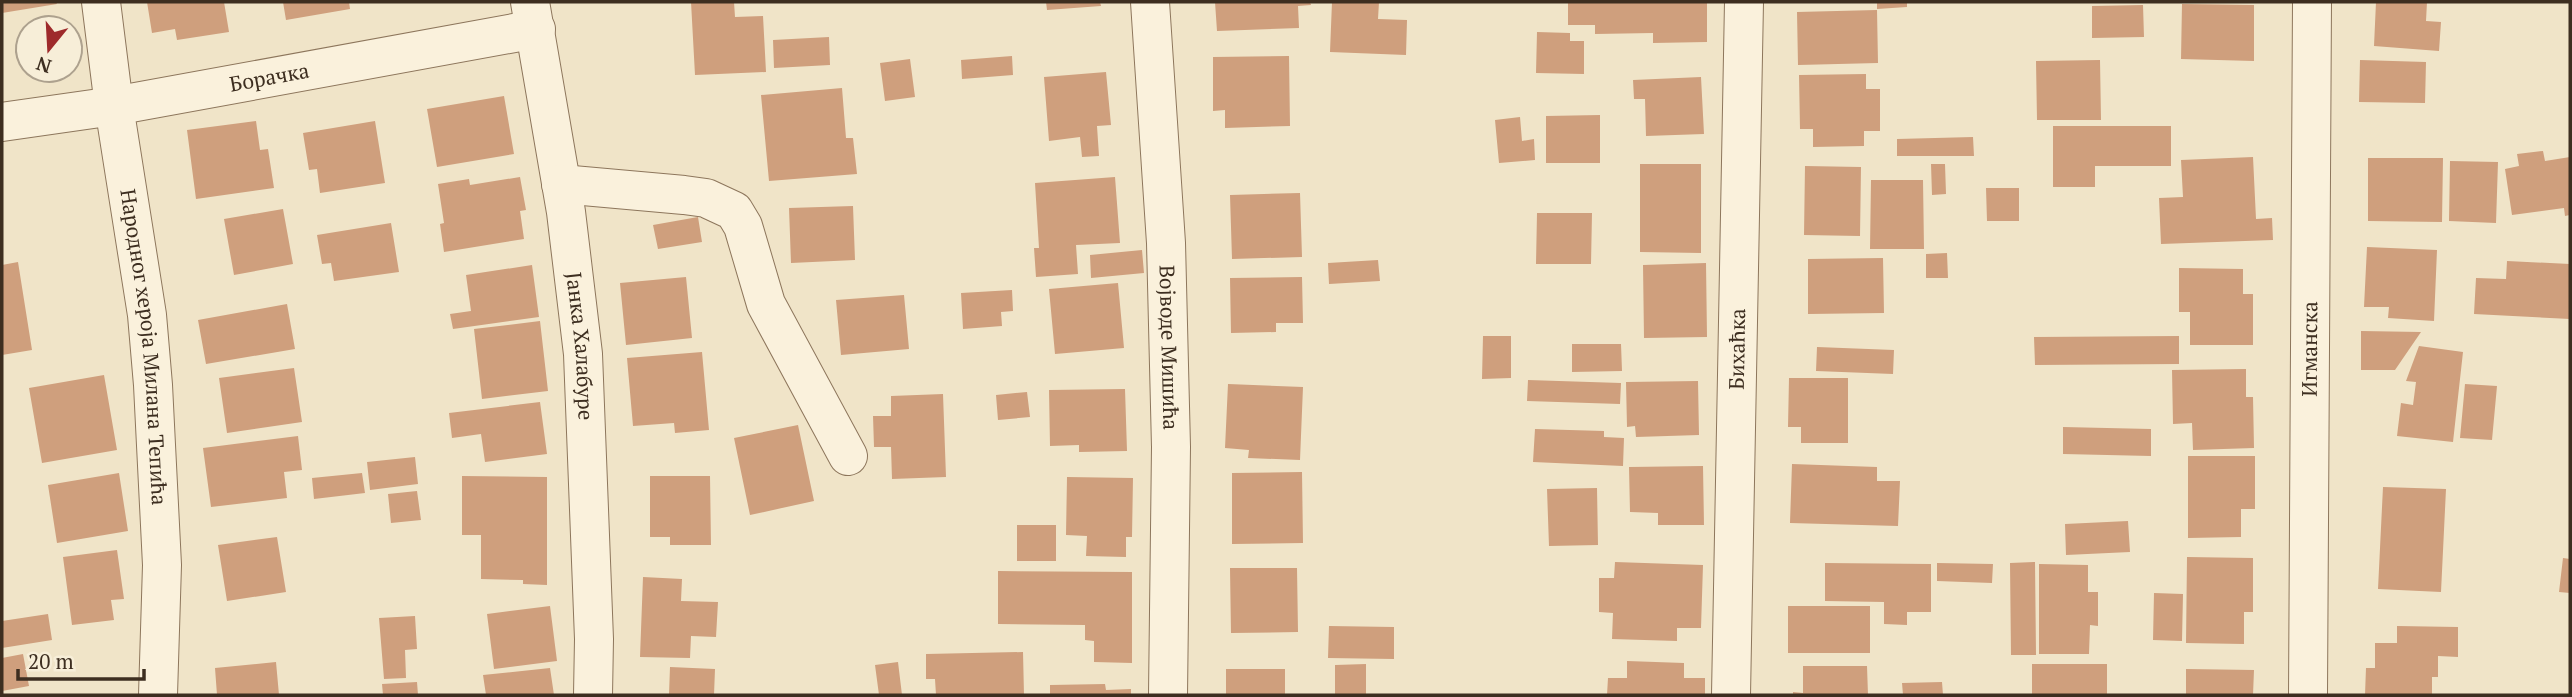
<svg xmlns="http://www.w3.org/2000/svg" width="2572" height="697" font-family="'PT Serif',serif">
  <rect width="100%" height="100%" fill="#f0e4c8"/>
  <!-- building -->
  <path fill="#cf9f7d" d="M2 2H56L57 4 2 13Z
    M147 2H224L229 32 177 40 175 29 152 33Z
    M283 2H349L350 9 286 20Z
    M691 2H734L735 17 763 16 766 72 695 75Z
    M1046 2H1100L1101 6 1047 10Z
    M1215 2H1310L1311 5 1298 6 1299 28 1217 31Z
    M1332 2H1379L1378 19 1407 20 1406 55 1330 52Z
    M1568 2H1707V42L1653 43V33L1595 34V25H1568Z
    M1877 2H1907V7L1877 9Z
    M2376 2H2427L2426 21 2441 22 2439 51 2374 46Z
    M2182 4 2254 5V61L2181 59Z
    M2143 5 2144 37 2092 38V6Z
    M1877 10 1878 63 1798 65 1797 12Z
    M1537 32 1570 33V41H1584V74L1536 73Z
    M829 37 830 65 774 68 773 40Z
    M1012 56 1013 75 962 79 961 60Z
    M1289 56 1290 126 1225 128V110L1213 111V57Z
    M910 59 915 97 885 101 880 63Z
    M2100 60 2101 120H2037L2036 61Z
    M2360 60 2426 62 2425 103 2359 102Z
    M1106 72 1111 125 1097 126 1099 156 1082 157 1080 137 1049 141 1044 77Z
    M1866 74V89H1880V131H1864V146L1813 147V129H1800L1799 75Z
    M1701 77 1704 134 1646 136 1645 99H1634L1633 80Z
    M842 88 846 138H853L857 174 769 181 761 95Z
    M504 96 514 154 437 167 427 109Z
    M1600 115V163H1546V116Z
    M1520 117 1522 141 1534 139 1535 160 1499 163 1495 120Z
    M256 121 260 150 268 149 274 188 196 199 187 130Z
    M375 121 385 183 320 193 317 169 309 170 303 133Z
    M2053 126H2171V166H2095V187H2053Z
    M1973 137 1974 156H1897V139Z
    M2543 151 2545 161 2570 157V215L2565 216 2564 208 2512 215 2505 169 2519 166 2517 154Z
    M2253 157 2256 219 2272 218 2273 240 2161 244 2159 198 2183 197 2181 160Z
    M2368 158H2443L2442 222 2368 221Z
    M2450 161 2498 162 2496 223 2449 221Z
    M1640 164H1701V253L1640 252Z
    M1931 164H1945L1946 194 1932 195Z
    M1805 166 1861 167 1860 236 1804 235Z
    M520 177 526 210 520 211 524 239 444 252 440 224 444 223 438 184 469 179 470 185Z
    M1115 177 1120 243 1076 245 1078 274 1036 277 1034 248H1039L1035 183Z
    M1871 180H1923L1924 249H1870Z
    M1986 188H2019V221H1987Z
    M1300 193 1302 257 1232 259 1230 195Z
    M853 206 855 260 791 263 789 208Z
    M283 209 293 264 234 275 224 219Z
    M1537 213H1592L1591 264H1536Z
    M698 217 702 242 658 249 653 225Z
    M391 223 399 272 334 281 331 263 322 264 317 235Z
    M2367 247 2437 250 2434 321 2388 318 2389 307H2364Z
    M1142 250 1144 273 1091 278 1090 255Z
    M1947 253 1948 278H1926V254Z
    M1883 258 1884 313 1808 314V259Z
    M1378 260 1380 281 1329 284 1328 263Z
    M2507 261 2570 264V319L2474 314 2476 278 2506 279Z
    M18 262 32 350 2 355V265Z
    M1706 263 1707 337 1644 338 1643 265Z
    M532 265 539 317 453 329 450 314 471 311 466 275Z
    M2179 268 2243 269V294H2253V345H2190V312H2179Z
    M686 277 692 338 626 345 620 283Z
    M1302 277 1303 323H1276V332L1231 333 1230 278Z
    M1118 283 1124 348 1055 354 1049 289Z
    M1012 290 1013 311 1001 312 1002 326 963 329 961 293Z
    M904 295 909 349 841 355 836 300Z
    M287 304 295 349 206 364 198 320Z
    M540 321 548 391 482 399 474 329Z
    M2361 331 2421 332 2395 370H2361Z
    M1483 336H1511V378L1482 379Z
    M2179 336V364L2035 365 2034 337Z
    M1572 344H1621L1622 371 1572 372Z
    M2419 346 2463 352 2453 442 2397 436 2401 403 2413 405 2416 382 2406 381Z
    M1817 347 1894 350 1893 374 1816 371Z
    M702 352 709 430 675 433 674 423 633 426 627 358Z
    M294 368 302 422 227 433 219 378Z
    M2246 369V397H2253L2254 448 2193 450 2192 423 2173 424 2172 370Z
    M104 375 117 450 42 463 29 388Z
    M1789 378H1848V443H1801V427H1788Z
    M1528 380 1621 383 1620 404 1527 401Z
    M1698 381 1699 435 1636 437 1635 426 1627 427 1626 382Z
    M1228 384 1303 387 1300 460 1248 458 1249 450 1225 448Z
    M2465 384 2497 386 2492 440 2460 438Z
    M1125 389 1127 451 1079 452V445L1050 446 1049 390Z
    M1027 392 1030 417 998 420 996 395Z
    M943 394 946 477 892 479 891 447H874L873 416H891V396Z
    M540 402 547 454 485 462 481 434 452 438 449 413Z
    M798 425 814 501 750 515 734 438Z
    M2063 427 2151 429V456L2063 454Z
    M1535 429 1604 431V437L1624 438 1623 466 1533 462Z
    M298 436 302 470 284 472 287 498 211 507 203 448Z
    M2188 456H2255V509H2241V537L2188 538Z
    M415 457 418 484 370 490 367 462Z
    M1792 464 1877 467V481H1900L1898 526 1790 523Z
    M1703 466 1704 525H1658V513L1630 512 1629 467Z
    M1302 472 1303 543 1232 544V473Z
    M119 473 128 531 57 543 48 485Z
    M362 473 365 493 314 499 312 478Z
    M462 476 547 477V585L523 584V580L481 579V535H462Z
    M650 476H710L711 545H670V537H650Z
    M1067 477 1133 478 1132 537H1126V557L1086 556 1087 536 1066 535Z
    M2383 487 2446 489 2441 592 2378 589Z
    M1597 488 1598 545 1549 546 1547 489Z
    M417 491 421 520 391 523 388 494Z
    M2128 521 2130 552 2066 555 2065 524Z
    M1017 525H1056V561H1017Z
    M277 537 286 592 227 601 218 545Z
    M117 550 124 599 111 600 114 620 72 625 63 557Z
    M2187 557 2253 558V612H2244V644L2186 643Z
    M2563 558 2570 559V593L2559 592Z
    M1615 562 1703 565 1701 628H1677V641L1612 639 1613 613 1599 612V578H1614Z
    M2035 562 2036 655H2011L2010 563Z
    M1825 563 1931 564V612H1907V625L1884 624V602L1825 601Z
    M1937 563 1993 564 1992 583 1937 581Z
    M2039 564 2088 565V592H2098V626L2090 625 2089 654H2039Z
    M1230 568H1297L1298 632 1231 633Z
    M998 571 1132 572V663L1094 662V641L1085 640V625L998 624Z
    M643 577 682 579 681 601 718 602 716 637 691 636 690 658 640 657Z
    M2154 593 2183 594 2182 641 2153 640Z
    M550 606 557 661 494 669 487 614Z
    M1788 606H1870V653H1788Z
    M48 614 52 640 2 648V621Z
    M415 616 417 649 405 650 406 678 384 679 379 618Z
    M1329 626 1394 627V659L1328 658Z
    M2397 626 2458 627V657L2438 656V677H2432V695H2365L2366 668H2375V643H2397Z
    M1023 652 1024 695H936L935 679H926V654Z
    M23 654 29 686 2 691V658Z
    M1627 661 1684 663V678H1705V695H1607L1608 678H1627Z
    M276 662 279 695H217L215 668Z
    M898 662 902 695H879L875 665Z
    M1366 664V695H1335V665Z
    M2032 664H2107V695H2032Z
    M1803 666H1867L1868 695H1793V692L1803 693Z
    M670 667 715 669 714 695H669Z
    M550 668 554 695H486L483 675Z
    M1226 669H1285V695H1226Z
    M2186 669 2254 670 2253 695H2186Z
    M417 682 418 695H383L382 684Z
    M1942 682 1943 695H1903L1902 683Z
    M1105 684 1106 690 1131 689V695H1050V685Z"/>
  <g fill="none" stroke-linecap="round" stroke-linejoin="round">
    <!-- minor casing -->
    <g stroke="#8d765c" stroke-width="40">
      <g id="minor">
        <path id="s1" d="M101 2 114 106 147 315 153 385 162 565 158 695"/>
        <path id="s2" d="M530 2 566 212 583 354 594 639 593 695"/>
        <path id="s3" d="M1150 2 1166 243 1171 447 1168 695"/>
        <path id="s4" d="M2 122 114 106 536 29"/>
        <path d="M561 184 684 195 706 198 734 211 743 226 766 304 848 456"/>
        <path id="s5" d="M1731 695 1744 2"/>
        <path id="s6" d="M2308 695 2312 2"/>
      </g>
    </g>
    <!-- minor -->
    <use href="#minor" stroke="#faf1dc" stroke-width="38"/>
  </g>
  <g text-anchor="middle" stroke-width="5" stroke-linejoin="round" paint-order="stroke">
    <!-- street labels -->
    <g font-size="21" fill="#3d2e20" stroke="#f7eed8">
      <text dy="7" stroke="none"><textPath href="#s4" startOffset="271">Борачка</textPath></text>
      <text dy="7" stroke="none"><textPath href="#s2" startOffset="348">Јанка Халабуре</textPath></text>
      <text dy="7" stroke="none"><textPath href="#s1" startOffset="348">Народног хероја Милана Тепића</textPath></text>
      <text dy="7" stroke="none"><textPath href="#s3" startOffset="346">Војводе Мишића</textPath></text>
      <text dy="7" stroke="none"><textPath href="#s5" startOffset="346">Бихаћка</textPath></text>
      <text dy="7" stroke="none"><textPath href="#s6" startOffset="346">Игманска</textPath></text>
    </g>
  </g>
  <!-- border -->
  <rect width="2572" height="697" fill="none" stroke="#3d2e20" stroke-width="7"/>
  <!-- north arrow -->
  <g transform="translate(49 49) rotate(198)"><circle r="33" fill="#f7eed8" stroke="#ada18e" stroke-width="2"/>
  <path d="M0-5L12 26L0 18L-12 26Z" fill="#9e2a2b"/>
  <text y="-10" font-size="19" font-weight="bold" text-anchor="middle" fill="#3d2e20">N</text>
  </g>
  <!-- scale -->
  <path d="M18 669v10h126v-10" fill="none" stroke="#3d2e20" stroke-width="3.5"/>
  <text x="28" y="669" font-size="21" fill="#3d2e20" stroke="#f7eed8" stroke-width="5" paint-order="stroke">20 m</text>
</svg>
